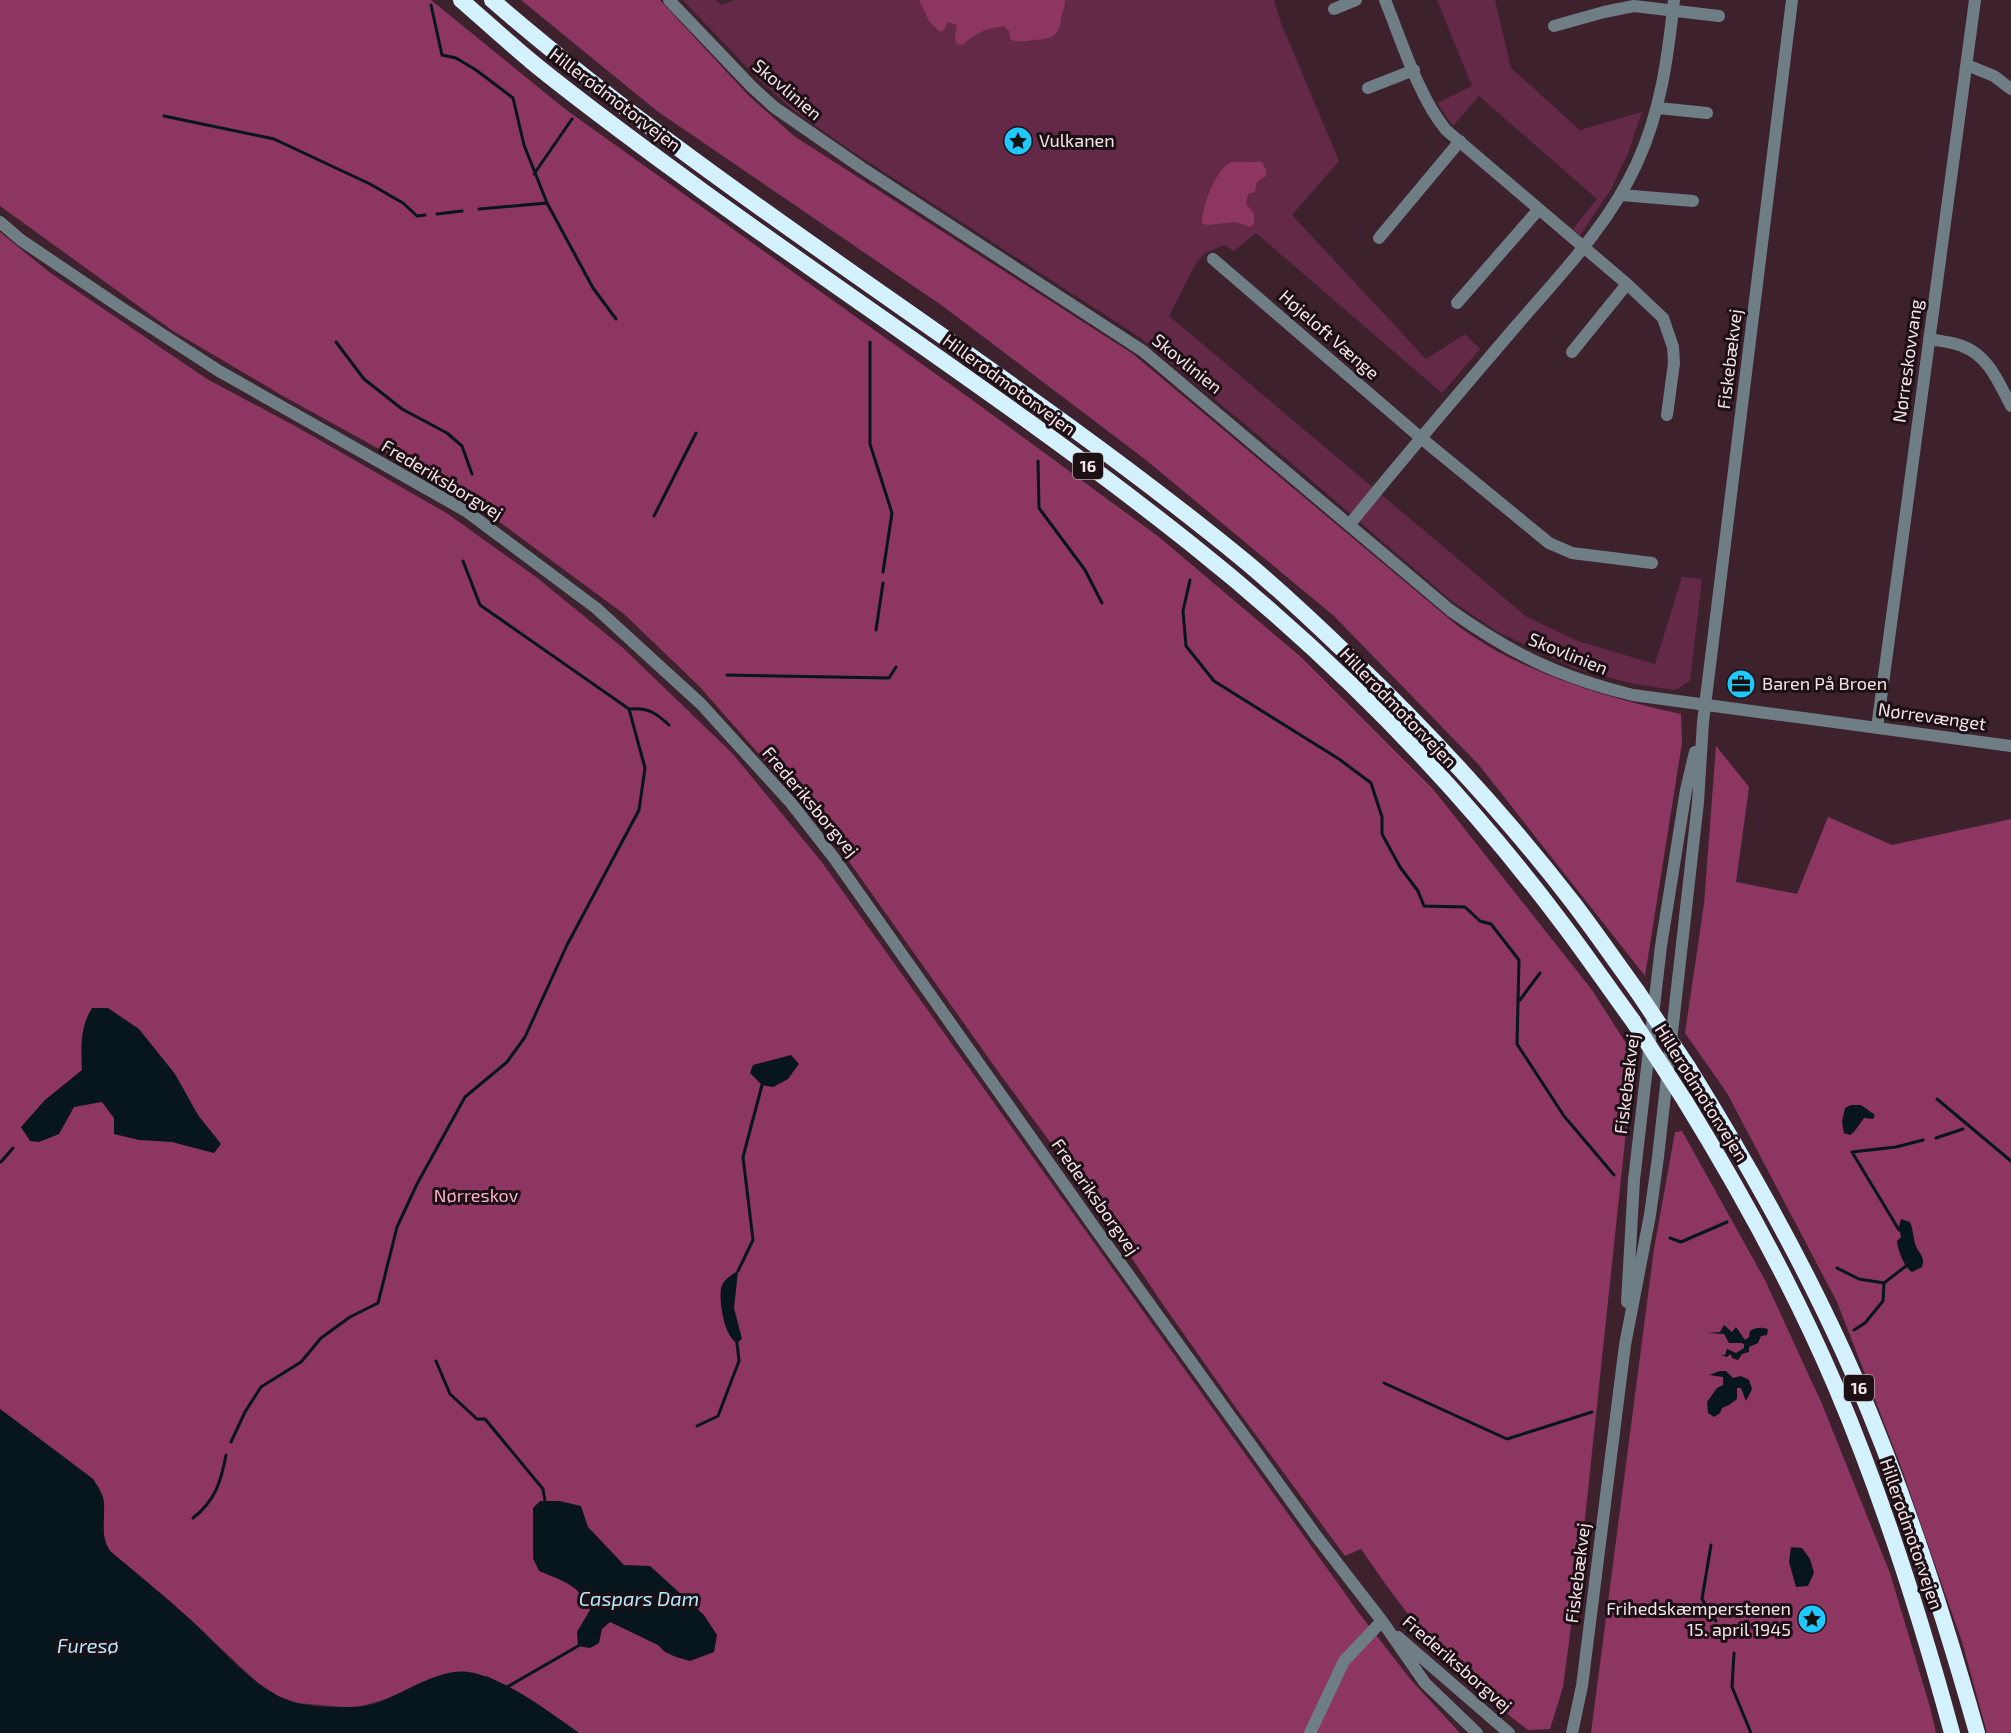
<svg xmlns="http://www.w3.org/2000/svg" width="2011" height="1733" font-family="'Exo 2',sans-serif">
  <rect width="100%" height="100%" fill="#3d222e"/>
  <!-- green -->
  <path fill="#642946" d="M683 0H716L722 5 734 0H1274L1281 23 1339 161 1292 215 1426 359 1465 334 1480 349 1442 393 1256 233 1234 251 1224 245 1205 253 1195 265 1169 316 1527 617 1578 641 1655 664 1682 577 1702 579 1690 681 1675 690 1630 683 1574 668 1498 632 1453 602 1289 461 1141 338 856 154 793 110 760 81Z
    M1437 0H1495L1511 68 1580 130 1642 112 1628 153 1611 189 1580 235 1573 229 1597 199 1479 96 1453 126 1437 103 1472 86Z"/>
  <!-- forest -->
  <path fill="#8c3661" d="M0 0H431L565 109 975 402 1159 537 1301 657 1433 789 1592 990 1634 1056 1584 1528 1563 1687 1550 1729 1528 1730C1504 1711 1478 1692 1457 1670 1420 1633 1390 1591 1361 1549L1345 1556 1236 1408 1162 1303 1088 1193 1002 1077 838 846 803 804 699 686 624 614 501 523 428 476 283 396 173 331 0 206Z
    M521 0H660L749 96 794 136 1133 354 1459 627C1474 637 1490 648 1506 656 1562 684 1620 701 1681 714L1682 743 1645 976 1479 765 1334 616 1146 460 944 307 657 111Z
    M919 0H1065C1065 7 1062 13 1061 19 1059 37 1051 39 1034 40 1025 41 1017 43 1010 39L1009 31 1004 26C988 28 974 33 963 45L957 44 955 38 957 25 947 22 945 29 940 32 929 21Z
    M1261 161 1266 170V176L1257 182 1255 192 1248 194 1246 204 1254 213V224L1250 227 1236 222 1207 225 1202 223C1201 210 1215 172 1228 164 1237 159 1251 164 1261 161Z
    M0 232 49 272 207 379 297 427 448 514 536 577 622 647 732 753 821 861 1359 1613 1411 1680 1460 1733H579L540 1706 487 1676 390 1698 355 1708 297 1703 278 1696 258 1683 170 1601 110 1551C100 1535 104 1523 104 1505 104 1495 98 1487 93 1479L0 1409Z
    M1716 746 1749 787 1736 882 1797 894 1828 817 1892 845 2011 819V1733H1987L1962 1642 1900 1464 1837 1302 1727 1093 1685 1033 1704 904Z
    M1682 1131 1765 1280 1822 1404 1890 1573 1930 1707 1936 1733H1591L1654 1249 1675 1132Z"/>
  <!-- water -->
  <path fill="#06161c" d="M92 1008H108L139 1029 175 1074 198 1115 221 1144 214 1153 172 1142 139 1140 114 1134V1118L102 1102 74 1107 59 1134 39 1142 30 1141 21 1127 45 1100 82 1070C81 1048 80 1027 92 1008Z
    M791 1055 799 1064 788 1079 773 1087 762 1085 750 1073 753 1065Z
    M1851 1105H1861L1875 1115 1873 1119 1864 1118 1854 1132 1850 1135 1844 1133 1842 1122 1845 1108Z
    M1901 1219 1910 1222C1913 1229 1913 1236 1915 1243 1917 1253 1926 1255 1922 1267L1912 1272C1904 1267 1898 1250 1897 1241L1901 1237 1899 1227Z
    M738 1271 734 1308 742 1339 737 1343C724 1336 719 1302 721 1288 723 1280 731 1275 738 1271Z
    M1724 1325 1732 1332 1736 1327 1745 1340 1749 1337 1750 1331C1756 1327 1761 1327 1768 1329L1767 1335 1761 1336 1758 1343 1749 1347V1352L1742 1354 1738 1360 1732 1358 1731 1354 1727 1357 1721 1355H1725L1727 1349 1736 1353 1744 1348V1344L1741 1343H1729L1724 1334 1708 1333 1720 1332Z
    M1720 1371H1726L1733 1378 1741 1376 1749 1380 1752 1389 1746 1401 1741 1388H1737V1399L1729 1405 1722 1408 1720 1413 1714 1417 1708 1413 1707 1402 1717 1388 1723 1385V1377L1709 1375Z
    M0 1409 93 1479C98 1487 104 1495 104 1505 105 1523 100 1535 110 1551 137 1574 164 1596 190 1619 221 1647 256 1693 297 1703 316 1708 355 1709 374 1704 402 1695 438 1668 468 1672 504 1677 549 1712 579 1733H0Z
    M540 1501H559L581 1506 588 1527 624 1565 650 1566 704 1615 717 1635 714 1652 690 1661 676 1657 665 1652 658 1645 610 1622 602 1629 599 1643 590 1648 578 1646 577 1632 590 1610C580 1585 563 1581 539 1571L533 1558V1508Z
    M1791 1547 1802 1548 1810 1559 1814 1573 1808 1586 1796 1587 1789 1562Z"/>
  <g fill="none" stroke-linecap="round" stroke-linejoin="round">
    <!-- stream -->
    <path stroke="#06161c" stroke-width="3" d="M431 5 442 55 456 58 476 70 513 98 524 145 547 203 593 288 616 319
      M164 116 274 139 370 184 403 203 417 216 425 215
      M534 174 572 119
      M479 209 547 203
      M437 214 462 211
      M336 342 364 379 402 409 447 433 462 446 472 474
      M870 342V444L892 513 883 572
      M1038 461 1039 508 1085 570 1102 603
      M654 516 696 433
      M463 561 480 605 629 709
      M1190 580 1183 611 1186 646 1214 681 1339 759 1371 783 1382 817V834L1400 867 1418 891 1424 906 1465 907 1480 921 1491 924 1519 960 1517 1044 1564 1116 1614 1175
      M876 630 883 583
      M727 675 889 678 896 667
      M1520 1000 1540 973
      M1937 1099 2011 1161
      M1936 1138 1963 1129
      M1 1162 13 1148
      M1899 1230 1852 1152 1896 1147 1923 1140
      M1670 1238 1681 1242 1727 1222
      M1837 1268 1859 1279 1884 1283 1906 1266
      M738 1271 753 1240 743 1157 762 1085
      M1854 1330 1865 1323 1883 1301 1884 1283
      M436 1361 450 1394 477 1419H485L543 1489 545 1501
      M1384 1383 1507 1439 1592 1412
      M697 1426 718 1416 739 1361 737 1343
      M231 1442 245 1412 261 1387 301 1362 321 1338 350 1317 378 1303 397 1227 417 1184 465 1097 507 1062 525 1037 567 945 639 810 645 768 629 709C648 707 656 713 669 725
      M193 1518C215 1501 221 1482 226 1455
      M1711 1545 1702 1599 1716 1621
      M1734 1653 1732 1687 1751 1733
      M507 1687 578 1646"/>
    <!-- minor -->
    <path stroke="#6f7e85" stroke-width="12" d="M669 0 752 87 774 107 862 168 1143 351 1450 610C1512 654 1559 677 1633 695L2011 746
      M1385 0C1401 39 1419 98 1446 130L1627 284 1663 318 1673 347 1674 363 1667 415
      M1334 9 1356 0
      M1554 26 1604 12 1634 6 1719 16
      M1967 65 1994 76 2011 89
      M1368 88 1414 70
      M1658 108 1707 113
      M1621 195 1693 201
      M0 222 21 240 123 309 219 371 466 511 596 608 701 704 791 803 834 858 1092 1224 1317 1537 1382 1621 1425 1683 1477 1733
      M1379 238 1460 141
      M1213 259 1421 438 1549 543 1572 553 1652 563
      M1457 303 1539 209
      M1929 339C1940 341 1952 342 1962 346 1988 355 1999 383 2011 406
      M1572 352 1627 284
      M1350 524C1404 457 1460 392 1516 326 1560 275 1609 225 1637 163 1661 111 1668 56 1674 0
      M1877 728 1975 0
      M1627 1302 1634 1180 1661 946 1686 790 1695 752
      M1398 1637 1509 1733
      M1310 1733 1344 1661 1382 1621
      M1572 1733 1582 1686 1625 1345 1650 1215 1658 1157 1698 802 1703 722 1792 0"/>
    <!-- highway -->
    <path stroke="#d3f1fe" stroke-width="16" d="M461 0C485 21 508 42 532 62 587 107 644 148 701 190 864 308 1034 419 1191 544 1328 653 1454 780 1559 919 1585 953 1608 987 1633 1021
      M492 0C729 205 1004 363 1246 562 1283 593 1319 627 1353 660 1432 736 1507 817 1574 904 1596 933 1616 962 1637 991
      M1688 1067C1750 1167 1808 1270 1855 1378 1905 1493 1943 1612 1977 1733
      M1685 1101C1741 1192 1793 1287 1835 1385 1883 1498 1920 1615 1952 1733"/>
    <!-- highway-bridge -->
    <path stroke="#d3f1fe" stroke-width="16" d="M1637 991 1688 1067
      M1633 1021 1685 1101"/>
  </g>
  <!-- icons -->
  <defs>
    <g id="sight-disc" transform="scale(1.5)"><circle r="9.5" fill="#1fc9fd" stroke="#1c1015"/><path d="M0-6L1.8-2.2L6-1.7L2.9 1.2L3.7 5.4L0 3.3L-3.7 5.4L-2.9 1.2L-6-1.7L-1.8-2.2Z" fill="#111"/></g>
    <g id="office-disc" transform="scale(1.5)"><circle r="9.5" fill="#1fc9fd" stroke="#1c1015"/><path d="M-6-3h4V-5.5h4V-3h4V5H-6ZM-1-4.5V-3h2v-1.5ZM-6 0V1H6V0Z" fill="#111"/></g>
  </defs>
  <g fill-rule="evenodd">
    <use href="#sight-disc" x="1018" y="141"/>
    <use href="#office-disc" x="1741" y="684"/>
    <use href="#sight-disc" x="1812" y="1619"/>
  </g>
  <g text-anchor="middle" stroke-width="6" stroke-linejoin="round" paint-order="stroke">
    <!-- shield labels -->
    <g fill="#1c1015" stroke="#b5a4ab" stroke-width="1.5">
      <rect x="1073" y="453" width="30" height="26" rx="4.5"/>
      <rect x="1844" y="1375" width="30" height="26" rx="4.5"/>
    </g>
    <g font-size="16" font-weight="bold" fill="#f6e4eb">
      <text x="1088" y="472">16</text>
      <text x="1859" y="1394">16</text>
    </g>
    <!-- street labels -->
    <g font-size="18" fill="#f6e4eb" stroke="#1c1015">
      <text transform="translate(787 90) rotate(40)" y="6">Skovlinien</text>
      <text transform="translate(615 100) rotate(37)" y="6">Hillerødmotorvejen</text>
      <text transform="translate(1329 335) rotate(41)" y="6">Højeloft Vænge</text>
      <text transform="translate(1730 359) rotate(-83)" y="6">Fiskebækvej</text>
      <text transform="translate(1908 361) rotate(-82)" y="6">Nørreskovvang</text>
      <text transform="translate(1187 364) rotate(39)" y="6">Skovlinien</text>
      <text transform="translate(1009 385) rotate(36)" y="6">Hillerødmotorvejen</text>
      <text transform="translate(442 480) rotate(31)" y="6">Frederiksborgvej</text>
      <text transform="translate(1568 654) rotate(22)" y="6">Skovlinien</text>
      <text transform="translate(1398 708) rotate(46)" y="6">Hillerødmotorvejen</text>
      <text transform="translate(1932 717) rotate(8)" y="6">Nørrevænget</text>
      <text transform="translate(810 802) rotate(50)" y="6">Frederiksborgvej</text>
      <text transform="translate(1627 1084) rotate(-83)" y="6">Fiskebækvej</text>
      <text transform="translate(1701 1093) rotate(58)" y="6">Hillerødmotorvejen</text>
      <text transform="translate(1095 1197) rotate(55)" y="6">Frederiksborgvej</text>
      <text transform="translate(1911 1534) rotate(71)" y="6">Hillerødmotorvejen</text>
      <text transform="translate(1578 1573) rotate(-83)" y="6">Fiskebækvej</text>
      <text transform="translate(1457 1664) rotate(41)" y="6">Frederiksborgvej</text>
    </g>
    <!-- poi labels -->
    <g font-size="18" fill="#f6e4eb" stroke="#1c1015" text-anchor="start">
      <text x="1039" y="147">Vulkanen</text>
      <text x="1762" y="690">Baren På Broen</text>
      <text x="1791" y="1615" text-anchor="end">Frihedskæmperstenen<tspan x="1791" dy="21">15. april 1945</tspan></text>
    </g>
    <!-- park labels -->
    <g font-size="18" fill="#fbb1d0" stroke="#1c1015">
      <text x="476" y="1202">Nørreskov</text>
    </g>
    <!-- water labels -->
    <g font-size="20" font-style="italic" fill="#b3e8ff" stroke="#1c1015">
      <text x="639" y="1606">Caspars Dam</text>
      <text x="88" y="1653">Furesø</text>
    </g>
  </g>
</svg>
